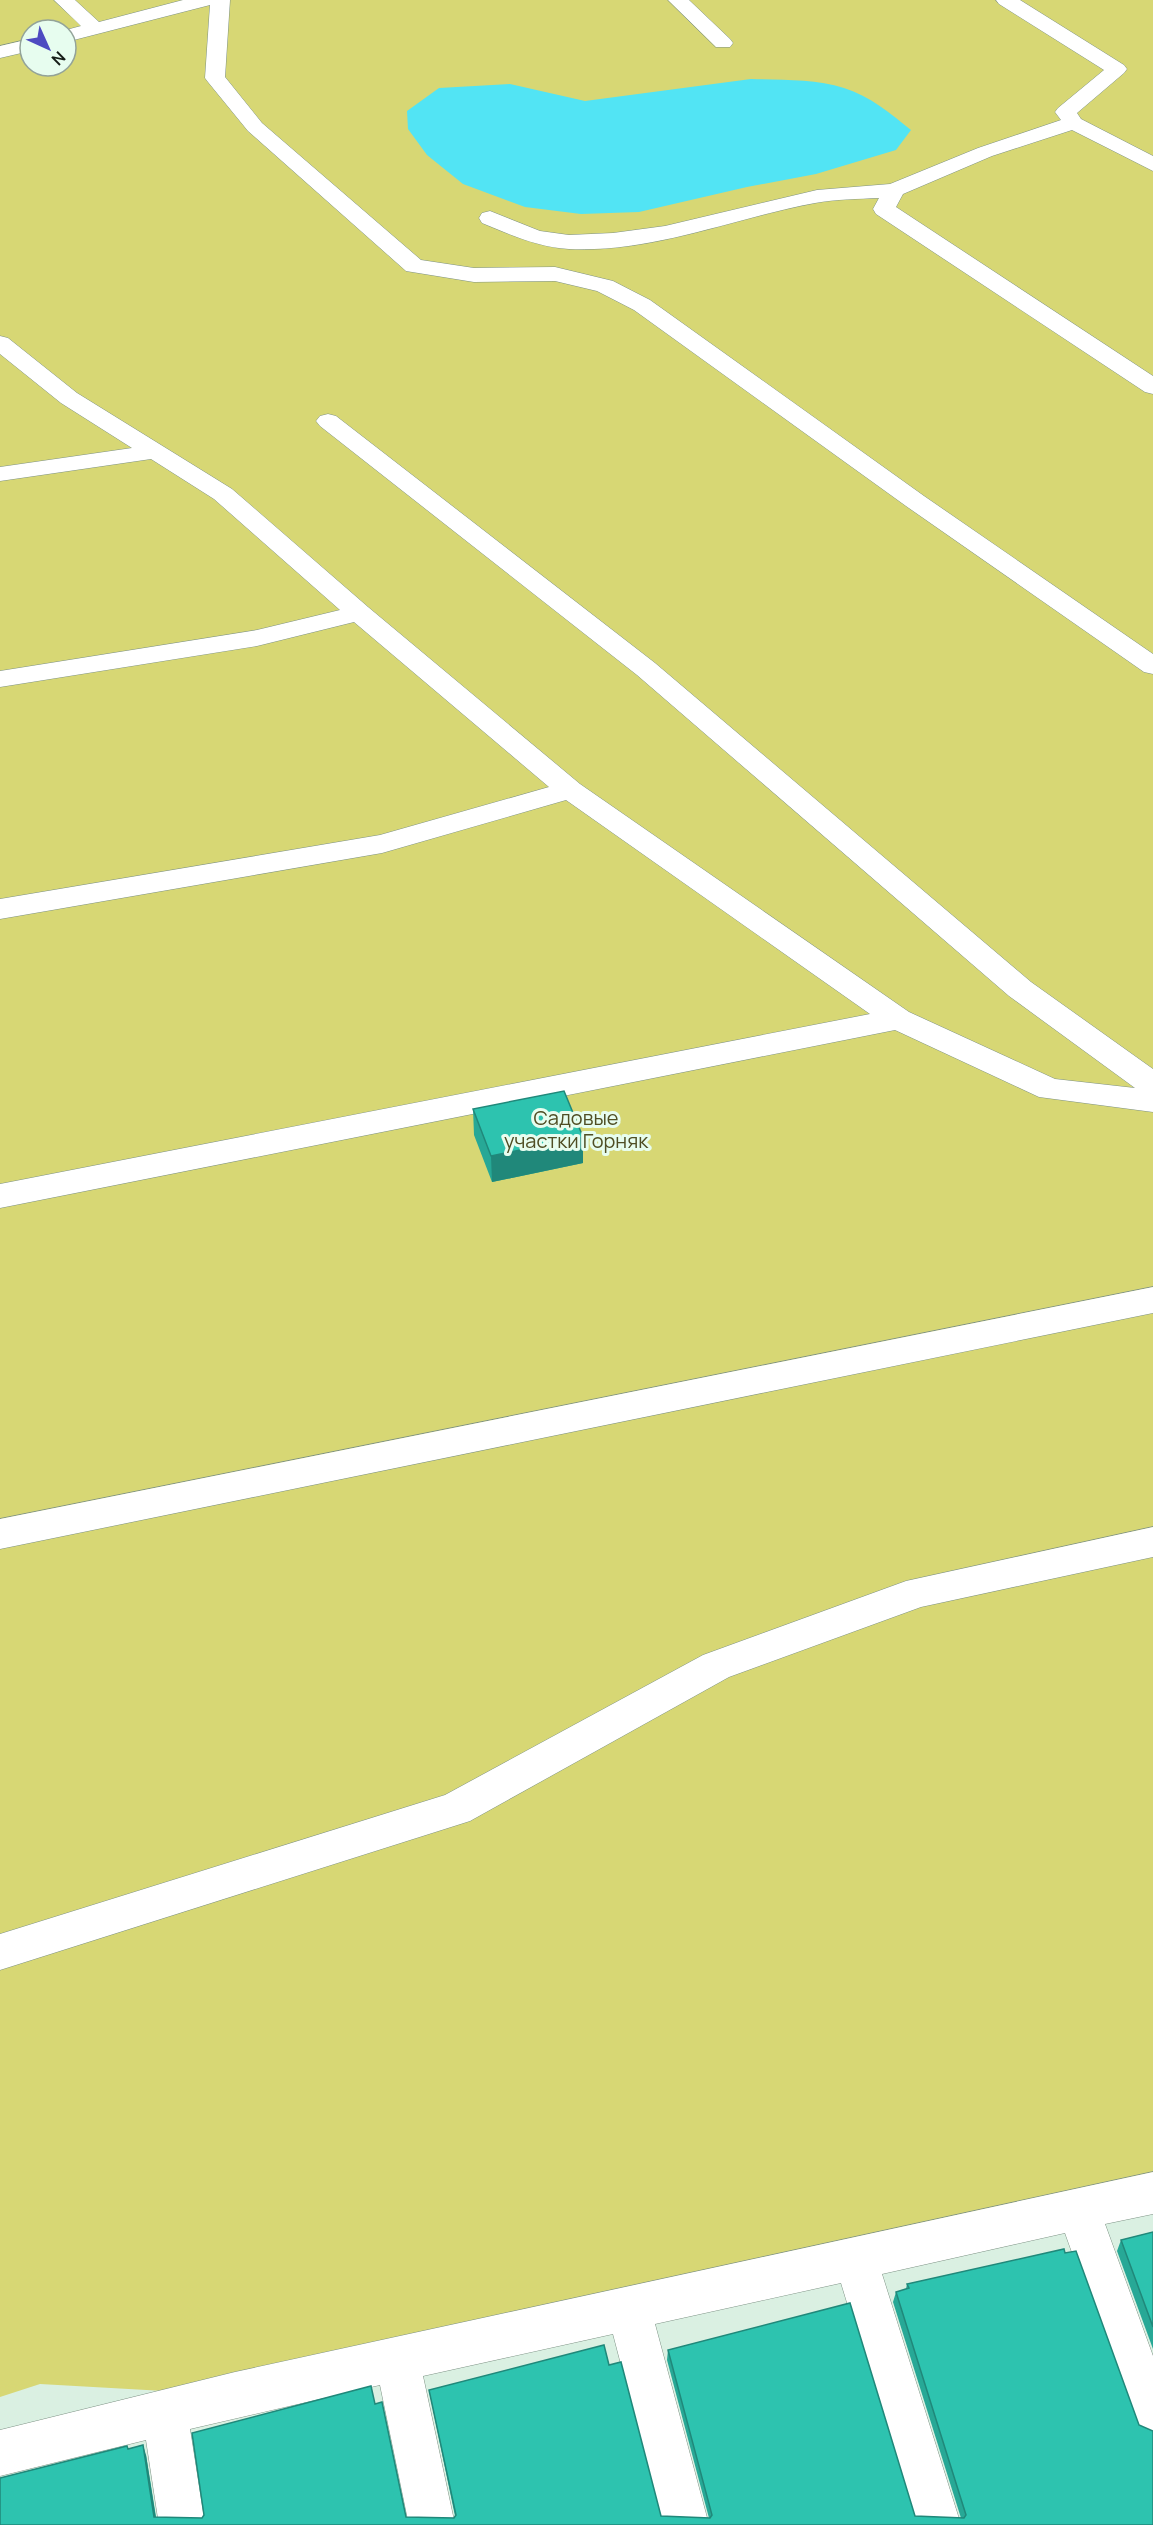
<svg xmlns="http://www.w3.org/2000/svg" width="1153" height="2525" font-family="Manrope,sans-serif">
  <rect width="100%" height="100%" fill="#daf0e2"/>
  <!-- green -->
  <path fill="#d7d774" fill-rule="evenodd" d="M0 0H1153V2193L235 2395 40 2384 0 2397ZM30 30H66V66H30Z"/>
  <!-- water -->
  <path fill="#52e4f4" d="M751 79C782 80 815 79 844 88 870 96 891 114 911 130L896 150 816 174 747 187 639 212 581 214 525 207 463 184 427 155 408 129 407 111 439 88 510 84 585 101Z"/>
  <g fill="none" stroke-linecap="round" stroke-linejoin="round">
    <!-- minor casing -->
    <g stroke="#7e9285" stroke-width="1">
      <path id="minor" d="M54 0H75L99 22 183 0H230L225 77 262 123 421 260 474 268 555 267 613 281 650 300 924 496 1153 654V674L1144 672 906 506 634 310 597 291 555 281 474 282 406 271 248 131 208 82 205 78 210 5 66 42V30L81 26Z
        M668 0H689L730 39 733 43 730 47H716Z
        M996 0H1020L1124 65 1127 69 1124 73 1077 113 1081 119 1153 156V171L1072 130 992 156 903 194 896 207 1153 376V394L1145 392 876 214 873 209 879 198C858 199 836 199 815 203 734 218 653 253 569 249 538 247 511 235 482 223L479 218 482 213 490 211 540 231 569 235 613 233 665 226 817 190 890 184 978 148 1061 120 1055 112 1058 108 1104 70 999 4Z
        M30 39V51L0 58V46Z
        M0 336 8 338 77 393 232 489 368 607 580 784 909 1012 1055 1079 1135 1088 1009 996 637 675 320 426 316 421 320 416 328 414 336 416 655 663 1031 982 1153 1069V1112L1039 1097 895 1030 0 1208V1184L870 1014 566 800 382 853 0 919V899L380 835 549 787 354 622 257 646 0 687V671L257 630 340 610 214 499 151 459 0 481V467L132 448 61 403 0 354Z
        M1153 1287V1313L0 1549V1519Z
        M1153 1527V1557L921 1607 729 1677 470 1821 0 1970V1934L445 1795 703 1655 906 1581Z
        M1153 2172V2214L1105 2224 1153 2356V2441L1137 2434 1065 2233 882 2274 961 2525H915L841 2283 655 2324 709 2525H663L613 2334 423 2376 455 2525H409L380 2385 190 2429 205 2525H159L146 2440 0 2476V2430L235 2372Z"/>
    </g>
    <!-- minor -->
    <use href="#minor" fill="#fff" fill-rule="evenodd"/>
  </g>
  <!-- wall -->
  <path fill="#27a896" d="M473 1109 583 1163 492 1182 474 1135Z
    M1153 2232V2349L1117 2251 1121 2240Z
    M907 2284 1153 2525H0L127 2446 128 2449 146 2455 156 2517 202 2518 375 2404 406 2517 454 2518 455 2516 431 2400 429 2390 609 2365 661 2516 709 2518 667 2360 668 2350 915 2516 961 2518 893 2302 896 2292 906 2289Z"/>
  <!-- shaded-wall -->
  <path fill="#20887a" d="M583 1137V1163L492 1182 491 1156Z
    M143 2445 146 2455 157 2525 154 2517Z"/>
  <!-- building -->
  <path fill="#2dc3af" stroke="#20887a" stroke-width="1.5" d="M564 1091 583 1137 491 1156 473 1109Z
    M1153 2232V2327L1121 2240Z
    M1064 2249 1065 2253 1076 2251 1139 2425 1153 2431V2525H0V2478L127 2446 128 2449 143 2445 154 2517 202 2518 204 2515 192 2433 371 2386 375 2404 382 2402 406 2517 454 2518 456 2515 429 2390 604 2345 609 2365 621 2362 661 2516 710 2518 712 2515 668 2350 850 2303 915 2516 964 2518 966 2515 896 2292 909 2288 907 2284Z"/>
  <g text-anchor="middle" stroke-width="6" stroke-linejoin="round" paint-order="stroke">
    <!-- park labels -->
    <g font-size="20" fill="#4f4e24" stroke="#e7fdef">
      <text x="576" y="1125">Садовые<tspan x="576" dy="23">участки Горняк</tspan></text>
    </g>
  </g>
  <!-- north arrow -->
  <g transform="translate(48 48) rotate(135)"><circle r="28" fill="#e7fdef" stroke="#93a399" stroke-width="1.5"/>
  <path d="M0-4.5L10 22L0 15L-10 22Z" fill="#4e4bc1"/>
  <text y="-9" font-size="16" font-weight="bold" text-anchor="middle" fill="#151c17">N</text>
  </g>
</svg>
